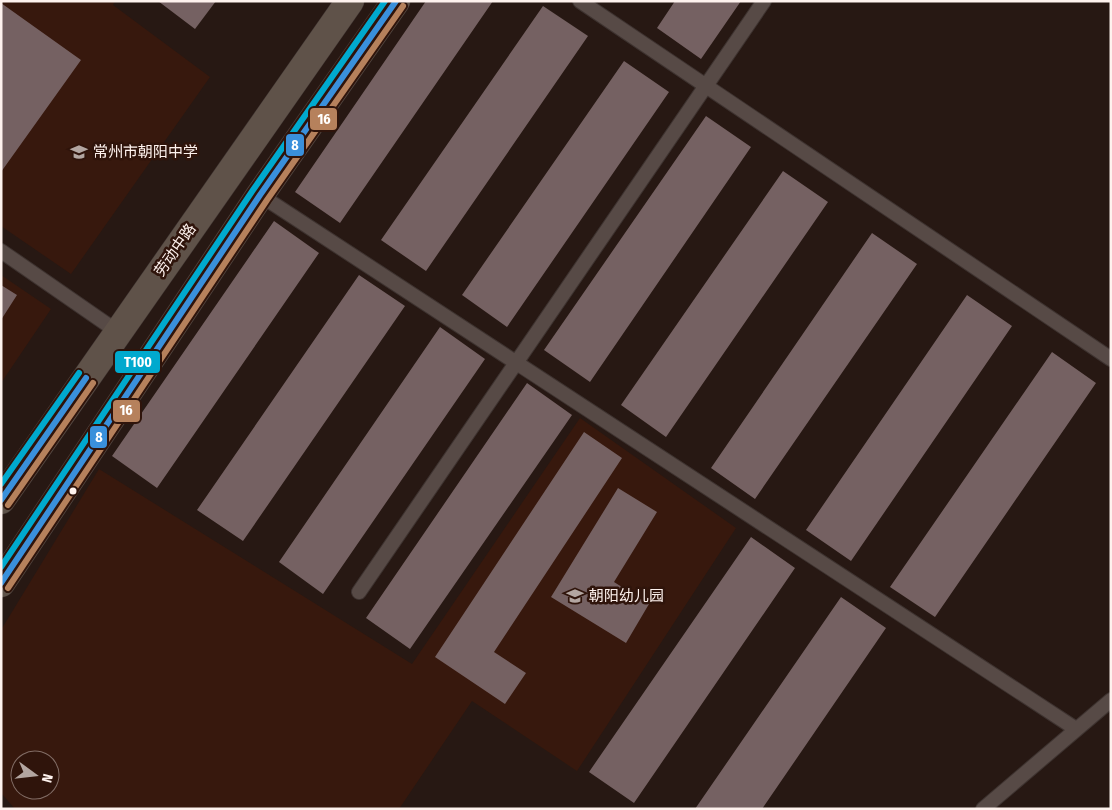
<svg xmlns="http://www.w3.org/2000/svg" width="1112" height="810" font-family="'Fira Sans Condensed','Noto Sans SC',sans-serif">
  <rect width="100%" height="100%" fill="#271813"/>
  <!-- built -->
  <path fill="#37180d" fill-rule="evenodd" d="M1 1H115L113 5 210 77 71 274 1 226Z
    M1 275 51 309 1 383Z
    M580 418 736 528 577 771 472 701 399 809H15L1 793V630L99 469 412 664ZM20 760H50V790H20Z"/>
  <!-- building -->
  <path fill="#756162" d="M158 1H216L195 29Z
    M426 1H493L340 223 295 192Z
    M675 1H741L701 59 657 28Z
    M1 3 81 60 1 172Z
    M543 6 588 36 426 271 381 240Z
    M624 61 669 92 507 327 462 295Z
    M706 116 751 147 590 382 544 350Z
    M783 171 828 202 666 437 621 405Z
    M274 221 319 253 157 488 112 456Z
    M872 233 917 264 755 499 711 468Z
    M359 275 405 306 243 541 197 510Z
    M1 285 17 295 1 320Z
    M967 295 1012 326 851 561 806 530Z
    M440 327 485 359 323 594 279 562Z
    M1052 352 1096 383 935 617 890 587Z
    M527 383 572 415 410 649 366 618Z
    M584 432 622 458 494 652 526 673 505 704 435 657Z
    M618 488 657 512 614 582 649 604 626 643 551 597Z
    M751 537 795 568 634 803 589 772Z
    M841 597 886 628 762 809H695Z"/>
  <g fill="none" stroke-linecap="round" stroke-linejoin="round">
    <!-- service casing -->
    <g stroke="#3e3330" stroke-width="16">
      <path id="service" d="M580 1 1111 359
        M260 195 1076 729
        M1 251 118 332
        M359 592 764 1
        M983 809 1111 700"/>
    </g>
    <!-- primary casing -->
    <g stroke="#3e3330" stroke-width="29">
      <path id="primary" d="M1 500 350 1
        M1 583 260 195 396 1"/>
    </g>
    <!-- service -->
    <use href="#service" stroke="#574a46" stroke-width="14"/>
    <!-- primary -->
    <use href="#primary" stroke="#5f5249" stroke-width="28"/>
    <!-- bus-1 casing -->
    <g stroke="#2f140b" stroke-width="10">
      <path id="bus-1" d="M1 500 86 378
        M1 583 260 195 396 1"/>
    </g>
    <!-- bus-2 casing -->
    <g stroke="#2f140b" stroke-width="10">
      <path id="bus-2" d="M8 505 93 383
        M8 588 267 200 403 6"/>
    </g>
    <!-- bus-3 casing -->
    <g stroke="#2f140b" stroke-width="10">
      <path id="bus-3" d="M1 484 79 373
        M1 567 253 190 385 1"/>
    </g>
    <!-- bus-1 -->
    <use href="#bus-1" stroke="#3a90db" stroke-width="6"/>
    <!-- bus-2 -->
    <use href="#bus-2" stroke="#b6815c" stroke-width="6"/>
    <!-- bus-3 -->
    <use href="#bus-3" stroke="#00a9ce" stroke-width="6"/>
  </g>
  <!-- icons -->
  <defs>
    <g id="school-bare" transform="scale(1.35)"><path d="M0-5L7-2L0 1L-7-2ZM-4 1L0 2.5L4 1V4Q0 6-4 4Z" fill="#b3a6a1" stroke="#2f140b" stroke-width="2.5" paint-order="stroke"/></g>
  </defs>
  <g fill-rule="evenodd">
    <use href="#school-bare" x="79" y="152"/>
    <use href="#school-bare" x="575" y="596"/>
  </g>
  <!-- markers -->
  <circle fill="#fef2ee" stroke="#2f140b" stroke-width="2" cx="73" cy="491" r="4.5"/>
  <g text-anchor="middle" stroke-width="5" stroke-linejoin="round" paint-order="stroke">
    <!-- poi labels -->
    <g font-size="15" fill="#fef2ee" stroke="#2f140b" text-anchor="start">
      <text x="93" y="157">常州市朝阳中学</text>
      <text x="589" y="601">朝阳幼儿园</text>
    </g>
    <!-- street labels -->
    <g font-size="15" fill="#fef2ee" stroke="#2f140b">
      <text transform="translate(175 250) rotate(-55)" y="5">劳动中路</text>
    </g>
  </g>
  <g stroke="#2f140b" stroke-width="2">
    <rect x="309" y="107" width="29" height="24" rx="5" fill="#b6815c"/>
    <rect x="285" y="133" width="20" height="24" rx="5" fill="#3a90db"/>
    <rect x="114" y="350" width="47" height="24" rx="5" fill="#00a9ce"/>
    <rect x="112" y="399" width="29" height="24" rx="5" fill="#b6815c"/>
    <rect x="89" y="425" width="19" height="24" rx="5" fill="#3a90db"/>
  </g>
  <g font-size="14" text-anchor="middle" font-weight="bold" fill="#fff">
    <text x="324" y="124">16</text>
    <text x="295" y="150">8</text>
    <text x="138" y="367">T100</text>
    <text x="126" y="415">16</text>
    <text x="99" y="442">8</text>
  </g>
  <!-- border -->
  <rect width="1112" height="810" fill="none" stroke="#fef2ee" stroke-width="5"/>
  <!-- north arrow -->
  <g transform="translate(35 775) rotate(105)"><circle r="24" fill="#2f140b" stroke="#826d66"/>
  <path d="M0-4L9 19L0 12L-9 19Z" fill="#b3a6a1"/>
  <text y="-8" font-size="14" font-weight="bold" text-anchor="middle" fill="#fef2ee">N</text>
  </g>
</svg>
